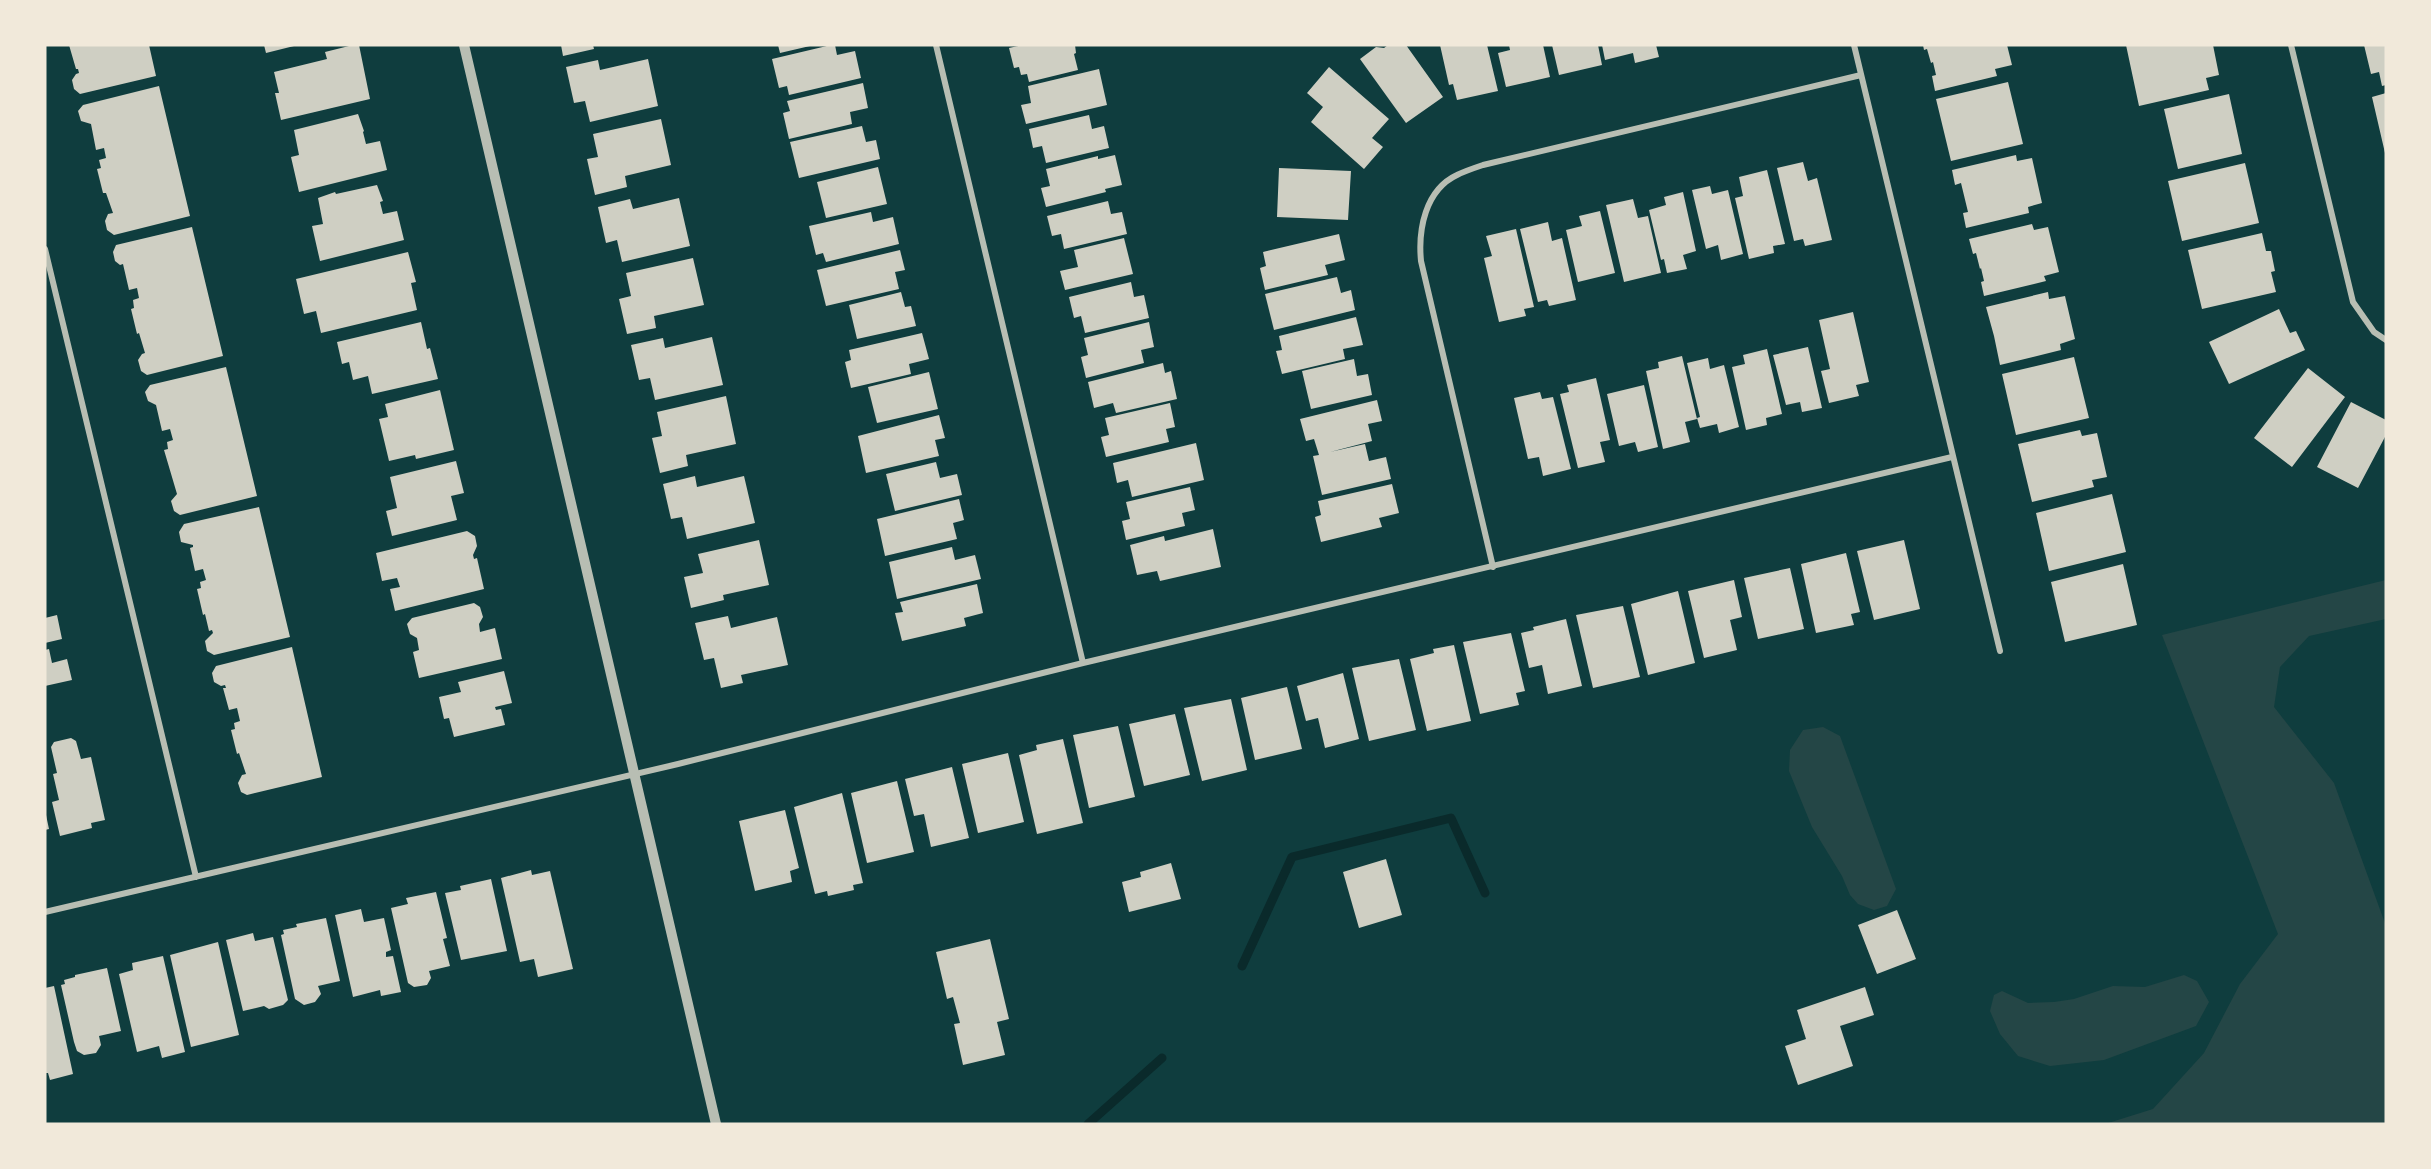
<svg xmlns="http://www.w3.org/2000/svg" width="2431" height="1169" font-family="Georgia,serif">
  <rect width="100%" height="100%" fill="#0f3d3e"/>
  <!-- green -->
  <path fill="#244646" d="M2386 580V619L2309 636 2280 667 2274 707 2334 783 2386 926V1124H2105L2153 1109 2204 1053 2240 984 2278 934 2162 635Z
    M1823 727 1840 736 1896 889 1887 906 1874 910 1858 904 1850 895 1842 876 1812 827 1789 771 1790 750 1803 730Z
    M2184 975 2197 981 2209 1002 2196 1026 2104 1060 2050 1066 2018 1056 2000 1034 1990 1011 1994 995 2002 991 2028 1003 2054 1002 2074 999 2113 986 2145 987Z"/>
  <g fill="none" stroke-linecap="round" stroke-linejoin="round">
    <!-- stream -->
    <path stroke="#0a2a2b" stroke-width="9" d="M1242 966 1292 857 1451 818 1485 893
      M1088 1124 1162 1058"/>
  </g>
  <!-- building -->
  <path fill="#cfcfc3" d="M69 45H149L156 76 80 94 74 89 72 80 76 74 79 73 78 69H76Z
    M264 45H294V46L266 53Z
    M353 45H359L370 99 281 120 275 93H279L274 72 327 59 325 52Z
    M561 45H593L594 49 563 56Z
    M778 45H810V46L780 53Z
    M831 45H835L837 55 855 51 861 78 789 95 787 86 779 88 772 59Z
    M1023 45H1075L1076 53 1074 54 1078 70 1029 82 1027 74 1021 75 1019 67 1014 68 1009 48Z
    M1388 45H1406L1443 97 1406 123 1360 59 1376 47 1384 48Z
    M1440 45H1487L1498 91 1457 100 1453 84 1449 85Z
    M1509 45H1543L1550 77 1506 87 1498 53 1510 50Z
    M1552 45H1598L1602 65 1559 75Z
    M1602 45H1656L1659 57 1635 63 1633 53 1605 60Z
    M1923 45H2007L2012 65 1995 69 1997 76 1935 91 1932 76 1936 75 1933 62 1931 63 1927 49 1924 50Z
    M2126 45H2213L2219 75 2206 78 2209 90 2139 106Z
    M2364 45H2386V85L2382 86 2379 72 2371 74Z
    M648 59 658 106 590 122 585 101 574 103 566 67 598 60 600 70Z
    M1329 67 1389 119 1372 138 1383 147 1364 169 1311 122 1323 107 1307 93Z
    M1099 69 1107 105 1026 124 1021 105 1031 103 1028 86Z
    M2008 82 2023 144 1951 161 1936 99Z
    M863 83 868 108 850 112 852 124 789 139 783 113 790 111 787 101Z
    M159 86 190 216 114 235 107 230 105 221 108 214 113 213 106 193H103L97 169 101 168 99 160 106 158 104 148 96 150 91 124 81 121 78 111 83 105Z
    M2386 93V153H2385L2372 97Z
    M2229 94 2242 154 2178 169 2164 109Z
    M358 114 364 131 363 132 366 144 380 141 387 170 299 192 291 157 299 155 294 130Z
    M1089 115 1092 129 1104 126 1109 148 1046 163 1042 146 1033 148 1029 129Z
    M661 119 671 165 625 176 627 187 595 195 587 159 598 157 593 134Z
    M862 126 866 142 876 140 880 159 799 178 790 142Z
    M1115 155 1122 185 1105 189 1106 192 1046 207 1041 188 1050 186 1046 169 1098 156V159Z
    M2016 155 2017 161 2032 158 2042 203 2028 207 2029 213 1966 228 1963 213 1968 212 1961 183 1955 185 1952 170Z
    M1803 162 1808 181 1817 178 1832 240 1805 246 1803 239 1794 241 1777 168Z
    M2245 163 2259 223 2182 241 2168 181Z
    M878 167 887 204 826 218 817 182Z
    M1279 168 1351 171 1348 220 1277 217Z
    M1767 170 1785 244 1773 246 1774 253 1749 259 1735 198 1743 196 1739 177Z
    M377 185 383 201 380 202 383 214 397 211 404 240 320 261 312 226 323 224 318 198 335 192 336 194Z
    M1710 186 1712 194 1728 190 1743 254 1721 260 1718 245 1706 249 1692 190Z
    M1683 192 1696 251 1683 255 1687 269 1667 273 1664 259 1661 260 1649 210 1666 205 1664 197Z
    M679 198 690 246 622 262 617 240 606 243 598 207 630 199 633 209Z
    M1633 199 1638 218 1648 216 1661 273 1624 282 1606 205Z
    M1108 201 1111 214 1122 212 1127 234 1064 249 1061 234 1052 236 1047 216Z
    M1600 211 1615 273 1578 282 1566 230 1582 226 1579 216Z
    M871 212 873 222 893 217 899 244 826 262 823 253 816 255 809 226Z
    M1548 222 1552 241 1562 238 1576 300 1549 306 1547 300 1538 302 1520 229Z
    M2032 224 2034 230 2048 227 2059 272 2044 276 2046 281 1984 296 1981 282 1984 281 1981 268 1980 269 1976 253 1973 254 1969 239Z
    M192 227 223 356 147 375 141 371 138 360 142 354 145 353 139 333 137 334 131 309 134 308 133 300 139 298 137 288 129 290 123 264 120 265 115 261 113 252 116 245Z
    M1516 229 1534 307 1524 309 1526 316 1499 322 1484 258 1492 256 1486 236Z
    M2262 233 2266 251H2271L2275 271 2271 272 2276 292 2202 309 2188 250Z
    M1339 234 1345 260 1325 265 1328 275 1265 290 1260 268 1266 266 1263 252Z
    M1124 238 1133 274 1065 290 1060 271 1078 267 1074 250Z
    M900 250 905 270 895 272 899 289 826 306 817 270Z
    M408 252 416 282 411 283 417 310 321 333 316 311 304 314 296 279Z
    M693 258 704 305 654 316 656 328 627 334 619 299 631 296 626 273Z
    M1337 277 1341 293 1351 290 1355 310 1274 330 1265 294Z
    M1131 282 1134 297 1144 295 1149 318 1085 333 1081 316 1074 318 1069 297Z
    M901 292 905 307 911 306 916 326 857 339 849 305Z
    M2048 292 2049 299 2065 296 2075 339 2060 344 2061 350 2000 365 1994 336 1986 307Z
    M2279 309 2290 333 2296 331 2305 350 2229 384 2209 342Z
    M1853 312 1869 382 1856 385 1859 396 1829 403 1821 371 1830 369 1819 320Z
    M1356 317 1363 345 1343 349 1345 359 1282 374 1276 351 1282 350 1279 336Z
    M421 322 427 349 430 348 438 379 372 394 368 376 353 380 349 362 342 364 337 342Z
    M1149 322 1154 347 1141 350 1144 363 1086 378 1081 357 1088 355 1084 338Z
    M922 333 929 359 909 364 911 374 851 388 845 362 851 360 849 350Z
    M712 337 723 385 655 400 650 378 639 380 631 345 663 338 665 348Z
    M1808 347 1822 408 1802 412 1800 402 1786 405 1773 355Z
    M1767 349 1782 414 1766 418 1767 425 1746 430 1732 367 1745 364 1743 355Z
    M1682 356 1697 419 1685 422 1690 442 1663 449 1646 371 1659 368 1658 362Z
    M2074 357 2089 418 2016 435 2002 374Z
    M1708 358 1710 369 1724 365 1739 427 1719 433 1717 424 1700 428 1697 418 1700 417 1687 363Z
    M1354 359 1357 376 1368 374 1372 395 1311 409 1302 371Z
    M1163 363 1165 373 1171 371 1177 399 1116 413 1113 403 1094 408 1088 382Z
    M226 367 257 496 180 515 174 511 171 501 177 494 164 450 168 449 167 442 173 440 170 429 162 431 156 405 148 401 145 392 150 385Z
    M2308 368 2345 397 2292 467 2254 438Z
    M929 372 938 409 877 423 868 387Z
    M1596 378 1610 440 1600 442 1605 462 1578 468 1560 394 1569 392 1567 385Z
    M1644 385 1658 447 1638 452 1635 442 1619 446 1607 394Z
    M440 390 454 450 416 459 415 455 389 461 379 419 388 417 385 404Z
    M1540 392 1542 399 1553 397 1571 469 1543 476 1539 457 1528 459 1514 398Z
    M726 396 736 444 686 455 688 466 660 473 652 438 662 436 657 412Z
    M1377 400 1382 421 1368 424 1372 441 1330 452 1365 444 1369 461 1386 457 1391 479 1322 495 1313 456 1319 455 1314 439 1306 441 1300 419Z
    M2351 402 2386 420V435L2358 488 2317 467Z
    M1170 403 1175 427 1166 429 1169 442 1106 457 1101 437 1109 435 1105 418Z
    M939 415 945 438 935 440 939 456 866 473 858 436Z
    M2080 430 2082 436 2097 433 2107 477 2092 480 2094 487 2032 502 2018 444Z
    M1196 443 1204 480 1132 497 1128 480 1117 483 1113 463Z
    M456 461 464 493 451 496 457 520 392 536 386 511 397 508 390 477Z
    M936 462 940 478 957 474 962 495 895 511 886 474Z
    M695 476 697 487 744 476 755 523 687 539 682 517 671 519 663 484Z
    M1392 484 1399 513 1379 518 1382 527 1321 542 1315 517 1321 515 1318 501Z
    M1190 487 1195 510 1182 513 1185 526 1126 540 1122 521 1130 519 1126 502Z
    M2112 494 2126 552 2049 571 2036 513Z
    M959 499 964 520 953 523 957 539 885 556 877 519Z
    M259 507 290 637 214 655 207 651 205 641 213 633 212 630 209 631 205 614 203 615 197 589 201 588 200 582 206 580 203 569 195 571 190 548 193 547V545L181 542 179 532 184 524Z
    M1213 529 1221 567 1160 581 1157 571 1137 575 1130 545 1164 536 1165 541Z
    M467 531 475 536 477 546 473 555 474 559 477 558 484 589 395 611 390 589 400 587 397 578 382 581 376 553Z
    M759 540 769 585 723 595 724 600 691 608 684 577 703 573 698 554Z
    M1904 540 1920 609 1874 620 1857 551Z
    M952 547 955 560 975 555 981 579 897 599 889 562Z
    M1846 553 1860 612 1851 614 1854 625 1816 633 1801 564Z
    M2123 564 2137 625 2065 642 2051 582Z
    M1790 568 1804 629 1758 639 1744 578Z
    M1734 580 1742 617 1730 620 1737 650 1704 658 1688 591Z
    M977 584 983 613 964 618 966 626 902 641 895 613 903 612 900 602Z
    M1678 591 1695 663 1648 675 1631 604Z
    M474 603 480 607 483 617 479 624 480 632 495 628 502 659 419 678 413 652 419 650 417 638 410 634 407 624 412 618Z
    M1623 606 1640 677 1593 688 1576 615Z
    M57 615 62 639 45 643V618Z
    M728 616 731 628 777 617 788 665 741 675 743 683 721 688 714 658 704 660 695 623Z
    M1566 619 1582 686 1548 694 1542 665 1529 668 1521 633 1534 630 1533 627Z
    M1511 633 1525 691 1516 693 1519 705 1480 714 1463 642Z
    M1454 645 1471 721 1427 731 1410 659 1434 653 1433 649Z
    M292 647 322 777 247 795 241 792 238 783 242 775 246 774 239 753 237 754 231 730 235 729 234 723 240 721 237 708 229 710 223 688H226L225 685 221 686 214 682 212 673 216 666Z
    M49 649 52 663 67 659 72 680 45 686V650Z
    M1399 659 1416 730 1369 741 1352 668Z
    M504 671 512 703 495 707 496 710 501 709 505 725 454 737 449 718 444 719 439 697 461 692 458 682Z
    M1343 673 1359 739 1325 748 1318 718 1306 721 1297 686Z
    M1287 687 1302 749 1255 760 1241 698Z
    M1231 699 1247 770 1202 781 1184 708Z
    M1175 714 1190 775 1144 786 1129 724Z
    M1118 726 1135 797 1089 808 1073 735Z
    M71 738 76 741 81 759 91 757 105 820 91 823 92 828 60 836 52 802 59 800 53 774 57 773 51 747 54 742Z
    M1063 739 1083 823 1037 834 1019 755 1037 750 1036 745Z
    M1008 753 1024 822 978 833 962 764Z
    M952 767 969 838 931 847 924 814 914 816 905 779Z
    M897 781 914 852 867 863 851 793Z
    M842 793 863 883 853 885 854 890 828 896 827 891 815 894 794 807Z
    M785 810 799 868 790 871 792 882 755 891 739 821Z
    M46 815 49 829 45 830V816Z
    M1386 859 1402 915 1359 928 1343 872Z
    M1171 863 1181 899 1129 912 1122 882 1141 877 1140 872Z
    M531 870 532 875 550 871 573 969 538 977 534 959 520 962 501 878Z
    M491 879 507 951 461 960 445 893 461 890 460 886Z
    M436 892 447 938 443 939 450 966 429 971 431 978 427 985 414 987 408 983 391 908 408 904 406 898Z
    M361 909 364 922 384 918 391 950 386 952V957L393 956 401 992 381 996 380 990 353 997 335 915Z
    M1897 910 1916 959 1877 974 1858 925Z
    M326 918 340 981 318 986 321 994 315 1002 304 1005 295 999 281 935 284 934 283 930 297 927 296 924Z
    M253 933 255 941 273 937 288 1000 283 1005 269 1009 264 1006 243 1011 226 940Z
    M990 939 1009 1019 997 1022 1005 1055 963 1065 954 1024 960 1023 953 997 947 999 936 952Z
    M218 942 239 1035 191 1047 170 955Z
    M163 956 185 1052 162 1058 159 1046 137 1052 119 974 133 970 132 963Z
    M107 968 121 1031 99 1036 101 1045 96 1053 84 1055 77 1051 74 1042 61 985 65 984 64 980 75 977V975Z
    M54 986 73 1074 50 1080 48 1073H45V988Z
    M1865 987 1874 1015 1840 1026 1853 1066 1798 1085 1785 1046 1806 1039 1797 1010Z"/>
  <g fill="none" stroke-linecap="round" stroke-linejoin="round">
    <!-- minor -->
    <path stroke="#b8beb3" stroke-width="6" d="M936 45 1083 663
      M1854 45 2000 651
      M2291 45 2353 302 2374 332 2386 340
      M45 249 196 877
      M1493 567 1421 261C1418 230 1425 190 1457 175 1465 171 1474 168 1483 165L1861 75
      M45 912 678 764 1083 663 1952 457"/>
    <!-- tertiary -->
    <path stroke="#b8beb3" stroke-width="10" d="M464 45 716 1124"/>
  </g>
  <!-- border -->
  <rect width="2431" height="1169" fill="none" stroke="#f1e9da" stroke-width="93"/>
</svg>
